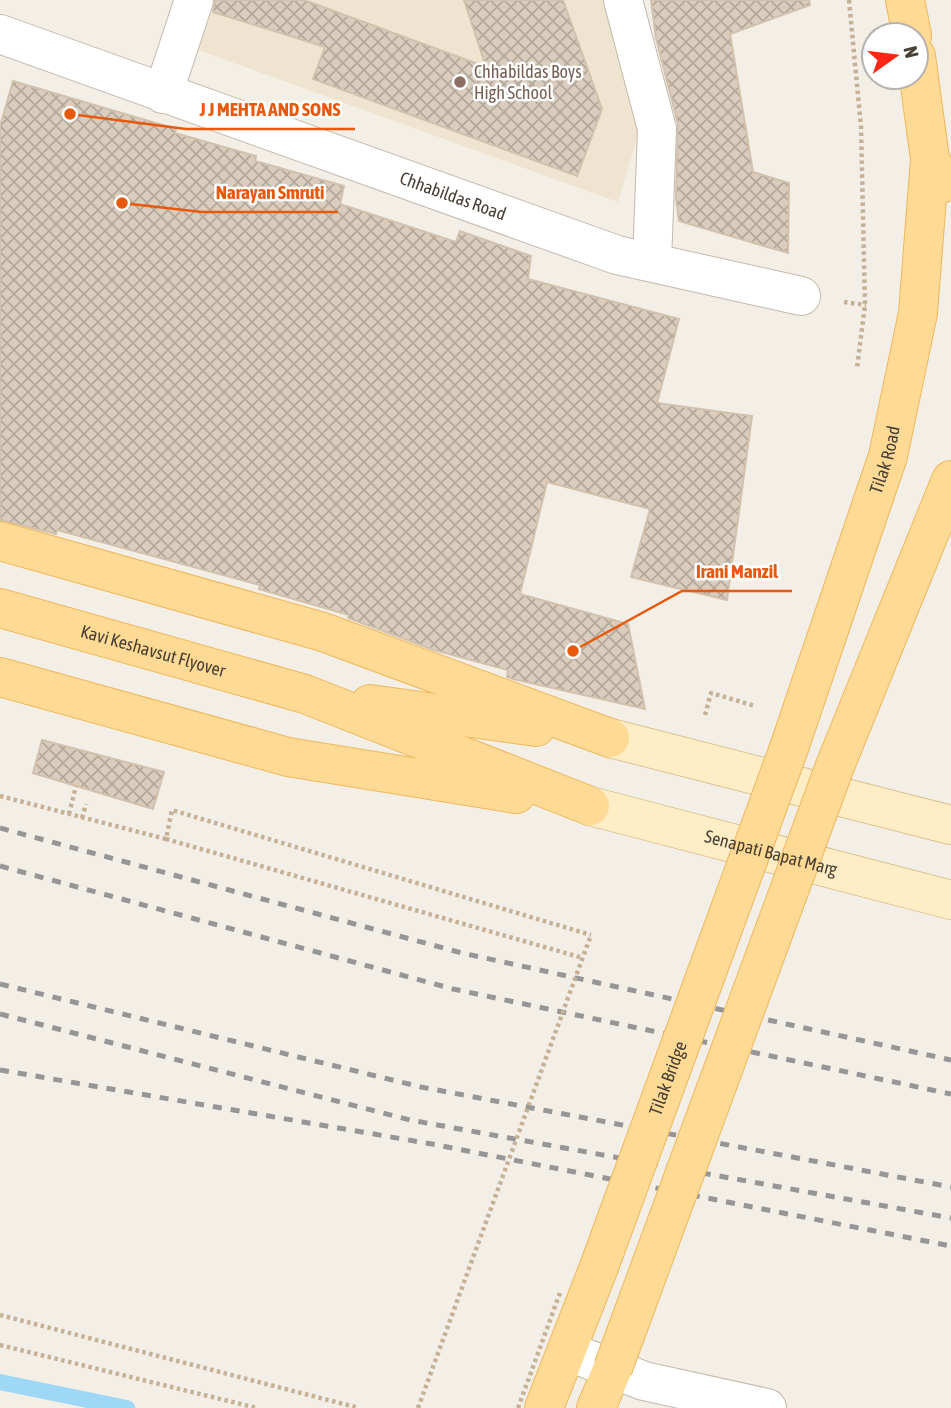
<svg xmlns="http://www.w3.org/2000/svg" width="951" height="1408" font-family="'Asap Condensed',sans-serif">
  <defs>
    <pattern id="building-cross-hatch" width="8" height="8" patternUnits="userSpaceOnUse" patternTransform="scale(1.75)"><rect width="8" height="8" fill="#dacdbe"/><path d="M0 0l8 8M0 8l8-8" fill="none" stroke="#b3a89b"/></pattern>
  </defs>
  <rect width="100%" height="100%" fill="#f4efe6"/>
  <!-- education -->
  <path fill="#efe4cf" d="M216 0H602L644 115 618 202 198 50Z"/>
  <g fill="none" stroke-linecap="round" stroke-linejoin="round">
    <!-- stream -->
    <path stroke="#9ed8f6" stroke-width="16" d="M0 1382 127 1408"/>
  </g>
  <!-- building -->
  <path fill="url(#building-cross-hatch)" stroke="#d2c1ad" stroke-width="2" d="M215 0H304L486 67 464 0H563L602 109 577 176 313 79 325 47 213 12Z
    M651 0H809L810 5 730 34 753 172 789 183 788 253 679 221 676 199 678 124 656 38Z
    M13 81 176 129 175 133 256 156 255 161 344 186 340 204 456 242 460 231 531 256 528 279 679 319 657 403 752 416 727 600 631 577 650 509 547 482 520 594 628 624 645 709 513 679 507 677 508 670 434 650 348 618 349 615 259 589 260 585 57 530 56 534 0 520V126Z
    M42 740 164 772 153 809 33 773Z"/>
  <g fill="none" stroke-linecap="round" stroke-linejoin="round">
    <!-- minor casing -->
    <g stroke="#c4b9ab" stroke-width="40">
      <g id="minor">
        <path d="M623 0 657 129 652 262"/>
        <path id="s1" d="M0 34 617 255 801 296"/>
        <path d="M163 94 194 0"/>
      </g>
    </g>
    <!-- tertiary casing -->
    <g stroke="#c4b9ab" stroke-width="40">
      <path id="tertiary" d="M567 1351 644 1381 767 1408"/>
    </g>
    <!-- secondary casing -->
    <g stroke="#dbc494" stroke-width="40">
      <g id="secondary">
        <path d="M610 738 951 825"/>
        <path id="s2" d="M590 806 951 900"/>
      </g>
    </g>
    <!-- primary casing -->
    <g stroke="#edb85c" stroke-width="40">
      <g id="primary">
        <path d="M905 0 912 35"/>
        <path d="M916 56 930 159 943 183"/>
        <path d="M0 541 323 632 610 738"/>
        <path id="s3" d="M0 608 305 694 590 806"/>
        <path d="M0 677 288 757 516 794"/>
        <path d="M370 704 536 727"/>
        <path id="s4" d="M789 748 888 456 918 313 930 159"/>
        <path d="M835 766 951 480"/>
        <path d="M544 1408 599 1267"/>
        <path d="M596 1408 613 1368"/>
      </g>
    </g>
    <!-- path -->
    <path stroke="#c4b198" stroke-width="4.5" stroke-dasharray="3.5 3.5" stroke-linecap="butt" d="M849 0 861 127 865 305 857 368
      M844 302 866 305
      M705 715 711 693 755 706
      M0 796 166 839 172 810 591 935
      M69 814 76 786
      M82 818 86 804
      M166 839 583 958
      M0 1315 359 1408
      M0 1345 257 1408"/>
    <!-- minor -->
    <use href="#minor" stroke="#fff" stroke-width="38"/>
    <!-- tertiary -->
    <use href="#tertiary" stroke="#fff" stroke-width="38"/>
    <!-- secondary -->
    <use href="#secondary" stroke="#ffedc6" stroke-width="38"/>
    <!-- primary -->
    <use href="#primary" stroke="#ffda95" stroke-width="38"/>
    <!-- rail -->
    <path stroke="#969696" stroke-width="5" stroke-dasharray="9 9" stroke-linecap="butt" d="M0 828 462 953 951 1060
      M0 866 453 989 951 1094
      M0 984 421 1087 951 1187
      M0 1014 410 1120 951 1218
      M0 1070 432 1144 951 1246"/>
    <!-- primary-bridge casing -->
    <g stroke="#edb85c" stroke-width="40" stroke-linecap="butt">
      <g id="primary-bridge">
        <path id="s5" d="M599 1267 789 748"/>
        <path d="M613 1368 835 766"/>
      </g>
    </g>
    <!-- path-bridge -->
    <path stroke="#c4b198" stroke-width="4.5" stroke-dasharray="3.5 3.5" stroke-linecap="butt" d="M418 1408 591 935
      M518 1408 561 1290"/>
    <!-- primary-bridge -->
    <use href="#primary-bridge" stroke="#ffda95" stroke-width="38"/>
  </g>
  <!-- markers -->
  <circle fill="#8d6e63" stroke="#fff" stroke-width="2.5" cx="460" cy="82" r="7"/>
  <g text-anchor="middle" stroke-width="5" stroke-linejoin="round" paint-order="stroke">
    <!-- education labels -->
    <g font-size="18" fill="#785e54" stroke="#fff" text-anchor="start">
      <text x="474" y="78">Chhabildas Boys<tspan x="474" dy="21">High School</tspan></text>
    </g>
    <!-- street labels -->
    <g font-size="18" fill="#483f35" stroke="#fff">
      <text dy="6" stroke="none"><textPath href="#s1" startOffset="481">Chhabildas Road</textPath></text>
      <text dy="6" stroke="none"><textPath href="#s4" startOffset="304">Tilak Road</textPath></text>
      <text dy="6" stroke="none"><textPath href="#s3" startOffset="159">Kavi Keshavsut Flyover</textPath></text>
      <text dy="6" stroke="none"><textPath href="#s2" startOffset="187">Senapati Bapat Marg</textPath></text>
      <text dy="6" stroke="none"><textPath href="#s5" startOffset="201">Tilak Bridge</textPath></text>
    </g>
  </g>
  <!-- callouts -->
  <path fill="none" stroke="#e8590c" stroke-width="2.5" d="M70 114L186 129H355M122 203L202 212H338M573 651L682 591H792"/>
  <g fill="#e8590c" stroke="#fff" stroke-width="2.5">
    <circle cx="70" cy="114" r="7"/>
    <circle cx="122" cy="203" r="7"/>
    <circle cx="573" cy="651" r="7"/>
  </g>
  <g font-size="19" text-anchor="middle" font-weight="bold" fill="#e8590c" stroke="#fff" stroke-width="5" stroke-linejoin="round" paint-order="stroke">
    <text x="270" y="116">J J MEHTA AND SONS</text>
    <text x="270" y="199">Narayan Smruti</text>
    <text x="737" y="578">Irani Manzil</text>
  </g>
  <!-- north arrow -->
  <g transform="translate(895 56) rotate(76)"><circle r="33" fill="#ffffff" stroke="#b6b2ae" stroke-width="2"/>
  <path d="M0-5L12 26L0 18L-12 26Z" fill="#ff2713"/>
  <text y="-10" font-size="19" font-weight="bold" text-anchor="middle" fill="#483f35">N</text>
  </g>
</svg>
